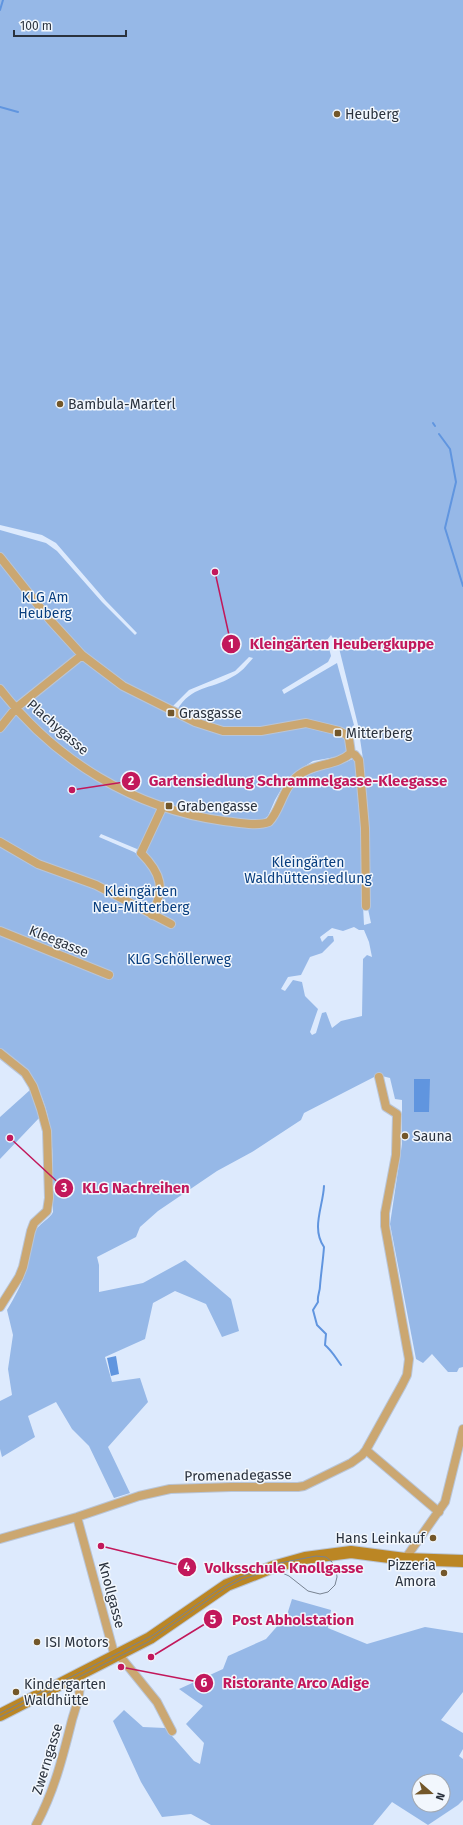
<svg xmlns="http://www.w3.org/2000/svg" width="463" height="1825" font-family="'Fira Sans',sans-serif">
  <rect width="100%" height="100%" fill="#ddeafd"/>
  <!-- green -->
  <path fill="#96b8e7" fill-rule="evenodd" d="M0 0H463V1367L459 1368 457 1372H448L432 1354 423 1363 416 1359 390 1224 402 1144V1100L395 1099 390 1078 378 1075 304 1113 301 1120 252 1152 217 1171 158 1211 140 1227 136 1237 97 1257 99 1265V1292L143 1283 185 1260 231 1299 239 1331 222 1337 206 1304 175 1291 153 1303 145 1339 105 1357 112 1382 140 1378 148 1402 108 1447 130 1493 114 1498 89 1446 72 1429 56 1402 28 1416 35 1437 2 1457 0 1449V1401L12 1395 8 1369 13 1335 7 1310C16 1295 26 1277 29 1259 31 1251 30 1242 33 1234 38 1224 51 1218 53 1212 52 1166 59 1107 25 1071 18 1062 8 1056 0 1048V530L46 543 57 551 102 602 135 635 137 633 106 601 56 543 42 535 0 525ZM331 635 339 648 358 725 363 759 368 909 371 923 364 925 361 866 362 808 355 758C337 767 305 771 294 786 291 791 289 795 286 800 282 807 278 814 275 822L269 825 165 810 143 858 134 852 99 837 101 834 137 849 141 848 158 810 157 807 235 820H263L268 816 275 800 283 786 294 773 313 761 341 756 348 752 347 741 343 736 354 725 337 663 284 694 282 690 328 662 331 656 327 640ZM249 657 253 658C247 665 241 673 232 677 210 690 192 685 177 710L220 729 271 727 287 730C253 737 219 741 188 721 182 718 177 712 172 707L189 690 235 671ZM354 927 359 930H364L369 942 372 957 367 955 363 959 362 1016 341 1021 332 1028 326 1012 322 1013 316 1033 312 1035 310 1032 318 1009 305 996 302 982 293 980 285 991 281 989 288 977 301 975 310 957 322 953 334 941 333 936H328L322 942 320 937 332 928 343 931Z
    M30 1090 41 1116 0 1159V1117Z
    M292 1599 331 1610 328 1628 367 1644 425 1627 463 1633V1692L441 1720 463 1733V1749L459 1756 463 1759V1800L458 1805 428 1825 392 1802 373 1825H211L191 1814 162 1817 141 1782 113 1721 124 1710 143 1727 165 1728 194 1761 200 1764 204 1743 186 1724 203 1706 179 1689 223 1669 228 1656 266 1639 287 1615ZM419 1781H443V1805H419Z"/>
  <!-- water -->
  <path fill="#6095df" d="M414 1079H430L429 1112H414Z
    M116 1356 119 1374 111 1376 107 1358Z"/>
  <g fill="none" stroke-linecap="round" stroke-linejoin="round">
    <!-- stream -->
    <path stroke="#6095df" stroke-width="2" d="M0 10 3 0
      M0 107 18 112
      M433 423 435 426
      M439 434 450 449 456 482 445 528 463 586
      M324 1186C323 1207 311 1228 324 1247 323 1261 321 1273 320 1286 320 1292 317 1296 318 1302L313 1310 317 1325 326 1334 325 1345C333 1352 335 1357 341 1365"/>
    <!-- street casing -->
    <g stroke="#b9c5d7" stroke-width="10">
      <path id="street" d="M0 557 50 620 82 655 123 686 195 722 223 731H261L306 723 339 731 347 735 349 739 351 753
        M0 689C55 760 134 809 224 821 236 822 257 827 269 822 281 810 282 788 299 775 314 763 337 766 351 753
        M0 728 16 708 82 655
        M351 753 355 755 359 760 365 828 366 906
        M0 842 38 864 96 885 171 924
        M152 915C165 888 162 874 141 853L163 806
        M0 931 109 975
        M0 1053 25 1073 33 1086 41 1109 47 1131 49 1198 47 1211 34 1223 31 1231 23 1267 19 1277 0 1307
        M366 1450 439 1512
        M77 1517 115 1657
        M0 1539 77 1517 139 1496 170 1489 231 1487H298L304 1486 351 1463 362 1455 366 1450 402 1385 407 1375 409 1359 385 1226V1213L396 1155 397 1114 386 1107 379 1077
        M405 1559 445 1502 463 1429
        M119 1655 157 1702 172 1731
        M36 1825C54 1792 63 1756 72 1720 76 1706 83 1690 78 1675"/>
    </g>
    <!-- secondary casing -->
    <g stroke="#b9c5d7" stroke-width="14">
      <path id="secondary" d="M0 1715 150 1638 227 1585 273 1567 305 1558 351 1552 405 1559 463 1561"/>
    </g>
    <!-- street -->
    <use href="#street" stroke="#cba771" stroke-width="8"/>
    <!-- secondary -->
    <use href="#secondary" stroke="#bb8624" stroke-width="12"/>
    <!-- tram -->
    <path stroke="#788392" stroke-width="1" d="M0 1713 153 1635 219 1589 240 1577 280 1563 316 1556 326 1557 332 1562 336 1568 337 1577 335 1585 328 1592 320 1594 308 1591 289 1576 278 1571H267L241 1580 226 1588 148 1642 0 1717"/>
  </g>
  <!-- markers -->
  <g fill="#73572a" stroke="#f2f7fd" stroke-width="1.5">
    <circle cx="337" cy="114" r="4"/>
    <circle cx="60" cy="404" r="4"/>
    <rect x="167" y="709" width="8" height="8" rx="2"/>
    <rect x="334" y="729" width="8" height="8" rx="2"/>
    <rect x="165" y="802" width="8" height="8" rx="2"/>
    <circle cx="405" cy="1136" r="4"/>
    <circle cx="433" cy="1538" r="4"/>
    <circle cx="444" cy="1573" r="4"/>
    <circle cx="37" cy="1642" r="4"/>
    <circle cx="16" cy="1692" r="4"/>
  </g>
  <g text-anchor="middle" stroke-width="3" stroke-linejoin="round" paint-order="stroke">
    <!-- poi labels -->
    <g font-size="14" fill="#2a323e" stroke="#f2f7fd" text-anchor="start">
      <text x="345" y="119">Heuberg</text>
      <text x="68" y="409">Bambula-Marterl</text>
      <text x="179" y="718">Grasgasse</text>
      <text x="346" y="738">Mitterberg</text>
      <text x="177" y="811">Grabengasse</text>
      <text x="413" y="1141">Sauna</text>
      <text x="425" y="1543" text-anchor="end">Hans Leinkauf</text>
      <text x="436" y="1570" text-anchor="end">Pizzeria<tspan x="436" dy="16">Amora</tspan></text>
      <text x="45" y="1647">ISI Motors</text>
      <text x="24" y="1689">Kindergarten<tspan x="24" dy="16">Waldhütte</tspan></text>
    </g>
    <!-- park labels -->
    <g font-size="14" fill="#083e7f" stroke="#f2f7fd">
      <text x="45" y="602">KLG Am<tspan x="45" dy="16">Heuberg</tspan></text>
      <text x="308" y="867">Kleingärten<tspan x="308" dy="16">Waldhüttensiedlung</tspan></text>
      <text x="141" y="896">Kleingärten<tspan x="141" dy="16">Neu-Mitterberg</tspan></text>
      <text x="179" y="964">KLG Schöllerweg</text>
    </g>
    <!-- street labels -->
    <g font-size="14" fill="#2a323e" stroke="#f2f7fd">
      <text transform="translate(58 727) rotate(41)" y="5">Plachygasse</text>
      <text transform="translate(59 941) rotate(22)" y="5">Kleegasse</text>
      <text transform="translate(238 1475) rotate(-1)" y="5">Promenadegasse</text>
      <text transform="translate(112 1595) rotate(75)" y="5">Knollgasse</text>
      <text transform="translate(47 1759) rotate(-73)" y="5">Zwerngasse</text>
    </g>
  </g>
  <!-- callouts -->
  <path fill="none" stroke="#c2185b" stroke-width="1.5" d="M215 572L231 644M72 790L131 781M10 1138L64 1188M101 1546L187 1567M151 1657L213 1619M121 1667L204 1683"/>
  <g fill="#c2185b" stroke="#f2f7fd" stroke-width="1.5">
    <circle cx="215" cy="572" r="4"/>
    <circle cx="72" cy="790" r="4"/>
    <circle cx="10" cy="1138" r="4"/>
    <circle cx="101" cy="1546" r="4"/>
    <circle cx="151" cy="1657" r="4"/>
    <circle cx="121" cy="1667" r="4"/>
    <circle cx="231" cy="644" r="10"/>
    <circle cx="131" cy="781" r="10"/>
    <circle cx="64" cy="1188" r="10"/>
    <circle cx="187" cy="1567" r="10"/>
    <circle cx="213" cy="1619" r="10"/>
    <circle cx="204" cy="1683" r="10"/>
  </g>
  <g font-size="12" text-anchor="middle" font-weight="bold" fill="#fff">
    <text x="231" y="648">1</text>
    <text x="131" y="785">2</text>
    <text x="64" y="1192">3</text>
    <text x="187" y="1571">4</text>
    <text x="213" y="1624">5</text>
    <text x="204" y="1687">6</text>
  </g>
  <g font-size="15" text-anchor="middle" font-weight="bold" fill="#c2185b" stroke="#f2f7fd" stroke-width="3" stroke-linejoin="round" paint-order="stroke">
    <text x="342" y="649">Kleingärten Heubergkuppe</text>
    <text x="298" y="786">Gartensiedlung Schrammelgasse-Kleegasse</text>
    <text x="136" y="1193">KLG Nachreihen</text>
    <text x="284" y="1573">Volksschule Knollgasse</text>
    <text x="293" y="1625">Post Abholstation</text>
    <text x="296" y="1688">Ristorante Arco Adige</text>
  </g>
  <!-- north arrow -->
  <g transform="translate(431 1793) rotate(110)"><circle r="19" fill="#f2f7fd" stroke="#a2a8b1"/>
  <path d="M0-3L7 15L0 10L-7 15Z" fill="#73572a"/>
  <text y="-6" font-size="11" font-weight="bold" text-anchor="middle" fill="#2a323e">N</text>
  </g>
  <!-- scale -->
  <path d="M14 30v6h112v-6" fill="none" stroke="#2a323e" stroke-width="2"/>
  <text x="20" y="30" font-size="12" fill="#2a323e" stroke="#f2f7fd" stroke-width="3" paint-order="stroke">100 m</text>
</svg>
